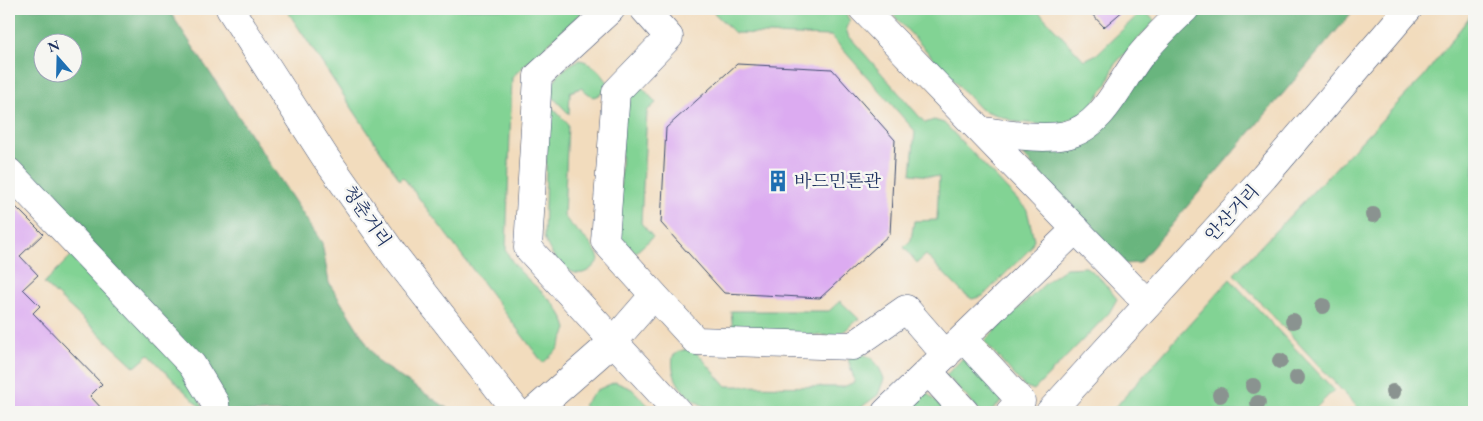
<svg xmlns="http://www.w3.org/2000/svg" width="1483" height="421" font-family="'EB Garamond','Noto Serif KR',serif">
  <rect width="100%" height="100%" fill="#f6f6f2"/>
  <filter id="ink" filterUnits="userSpaceOnUse"><feTurbulence type="fractalNoise" baseFrequency=".02" numOctaves="2"/><feDisplacementMap in="SourceGraphic" scale="10" xChannelSelector="R" yChannelSelector="G"/><feConvolveMatrix kernelMatrix="1 2 1 2 8 2 1 2 1" color-interpolation-filters="sRGB"/></filter>
  <filter id="wash" filterUnits="userSpaceOnUse"><feTurbulence type="fractalNoise" baseFrequency=".0096" numOctaves="4" result="noise"/><feDisplacementMap in="SourceGraphic" scale="20" xChannelSelector="R" yChannelSelector="G"/><feGaussianBlur stdDeviation="1.12" result="paint"/><feColorMatrix in="noise" values="0 0 0 0 0 0 0 0 0 0 0 0 0 0 0 0 0 1.4 0 .05"/><feComposite in="paint" operator="in"/></filter>
  <g filter="url(#wash)">
    <rect width="100%" height="100%" fill="#f2dcbd"/>
    <!-- green -->
    <path fill="#82d394" stroke="#4e8179" d="M286 9H586L512 77 506 250C519 282 559 295 567 329L558 349 543 363 403 177 400 180Z
      M710 9H843L850 21 846 28 848 35 925 123 934 120 944 123 1027 210 1034 239 1030 249 983 296 972 299 962 292 926 255 917 263 904 247 911 240 914 221 937 220 939 177 911 174 915 131 831 36 735 33Z
      M888 9H1036L1084 60 1097 54 1143 10 1155 21 1115 64 1107 84 1088 110 1064 123 1048 125 1016 122 980 109Z
      M1474 11V412H1362L1234 274 1424 76Z
      M579 60C591 61 602 73 608 83 605 92 601 95 593 97L581 88 570 92 569 114 549 93C552 79 565 66 579 60Z
      M642 87 656 103 647 111 641 223 653 237 635 253 619 235 623 104Z
      M548 103 568 124 564 216C574 231 595 243 599 259 579 292 552 261 544 237Z
      M73 254 189 378 205 412 149 355 135 367 44 283Z
      M1086 267 1101 279 1117 299 1109 313 1034 390 1024 386 984 341 1050 279 1066 268Z
      M1230 279 1334 390 1312 412H1111Z
      M840 301 859 319 838 336 733 332 731 311H829Z
      M690 348 700 356 726 386 843 387 855 382 848 359C866 347 878 361 884 379L878 395 860 408 838 412 713 410C689 401 669 383 673 356L680 351Z
      M963 358 1003 400 990 412H981L946 375Z
      M615 382 632 389 655 412H589L583 405 597 390Z
      M927 393 946 412H907Z"/>
    <!-- forest -->
    <path fill="#69b57e" stroke="#42726e" fill-rule="evenodd" d="M9 9H168L322 243 329 283 379 363 453 412H228L68 223 9 158ZM42 42H72V72H42Z
      M1198 9H1355L1139 263 1123 264 1009 140 1069 144Z"/>
    <g id="blocks">
      <!-- building -->
      <path fill="#dcabf1" d="M1087 9H1125L1104 27Z
        M737 64 832 69 895 140 890 234 820 298 724 293 661 223 666 128Z
        M9 200 43 234 20 256 38 275 23 289 40 306 33 313 102 384 90 396 105 412H9Z"/>
    </g>
  </g>
  <g filter="url(#ink)">
    <use href="#blocks" fill-opacity="0" stroke="#3b496c" stroke-width="1"/>
    <g fill="none" stroke-linecap="round" stroke-linejoin="round">
      <!-- minor casing -->
      <g stroke="#3b496c" stroke-width="29">
        <path id="minor" d="M611 9 538 76 528 248 678 412
          M863 9 1148 304
          M982 131C1007 134 1041 140 1066 135 1103 127 1119 83 1140 56 1154 39 1169 24 1185 9
          M9 172 192 365 215 403 216 412
          M654 295 696 341 853 346 906 309 946 355
          M963 338 1021 401 1010 412
          M929 372 965 412
          M533 412 614 341 654 295 605 241 616 92 669 37 644 9
          M886 412 1076 229"/>
      </g>
      <!-- major casing -->
      <g stroke="#3b496c" stroke-width="29">
        <path id="major" d="M230 9 325 157 394 255 517 412
          M1050 412 1264 177 1408 9"/>
      </g>
      <!-- minor -->
      <use href="#minor" stroke="#fff" stroke-width="28"/>
      <!-- major -->
      <use href="#major" stroke="#fff" stroke-width="28"/>
    </g>
    <!-- trees -->
    <g fill="#8a9390">
      <circle cx="1373" cy="215" r="8"/>
      <circle cx="1323" cy="306" r="8"/>
      <circle cx="1293" cy="321" r="8"/>
      <circle cx="1280" cy="361" r="8"/>
      <circle cx="1297" cy="378" r="8"/>
      <circle cx="1253" cy="386" r="8"/>
      <circle cx="1393" cy="392" r="8"/>
      <circle cx="1220" cy="395" r="8"/>
      <circle cx="1258" cy="403" r="8"/>
    </g>
  </g>
  <!-- icons -->
  <defs>
    <g id="building-bare" transform="scale(1.725)"><path d="M-4-6H4V6H1V3H-1V6H-4ZM-2.5-4.3h1.7v1.8h-1.7ZM.8-4.3h1.7v1.8H.8ZM-2.5-1h1.7V.8h-1.7ZM.8-1h1.7V.8H.8Z" fill="#1f6fb2" stroke="#f6f6f2" stroke-width="2.5" paint-order="stroke"/></g>
  </defs>
  <g fill-rule="evenodd">
    <use href="#building-bare" x="778" y="181"/>
  </g>
  <g text-anchor="middle" stroke-width="5" stroke-linejoin="round" paint-order="stroke">
    <!-- poi labels -->
    <g font-size="18" fill="#1b2f5e" stroke="#f6f6f2" text-anchor="start">
      <text x="794" y="187">바드민톤관</text>
    </g>
    <!-- street labels -->
    <g font-size="18" fill="#1b2f5e" stroke="#f6f6f2">
      <text transform="translate(1232 213) rotate(-47)" y="6">안산거리</text>
      <text transform="translate(367 216) rotate(55)" y="6">청춘거리</text>
    </g>
  </g>
  <!-- margin -->
  <rect width="1483" height="421" fill="none" stroke="#f6f6f2" stroke-width="30"/>
  <!-- north arrow -->
  <g transform="translate(58 58) rotate(340)"><circle r="24" fill="#f6f6f2" stroke="#9ea6b7"/>
  <path d="M0-4L9 19L0 12L-9 19Z" fill="#1f6fb2"/>
  <text y="-8" font-size="14" font-weight="bold" text-anchor="middle" fill="#1b2f5e">N</text>
  </g>
</svg>
